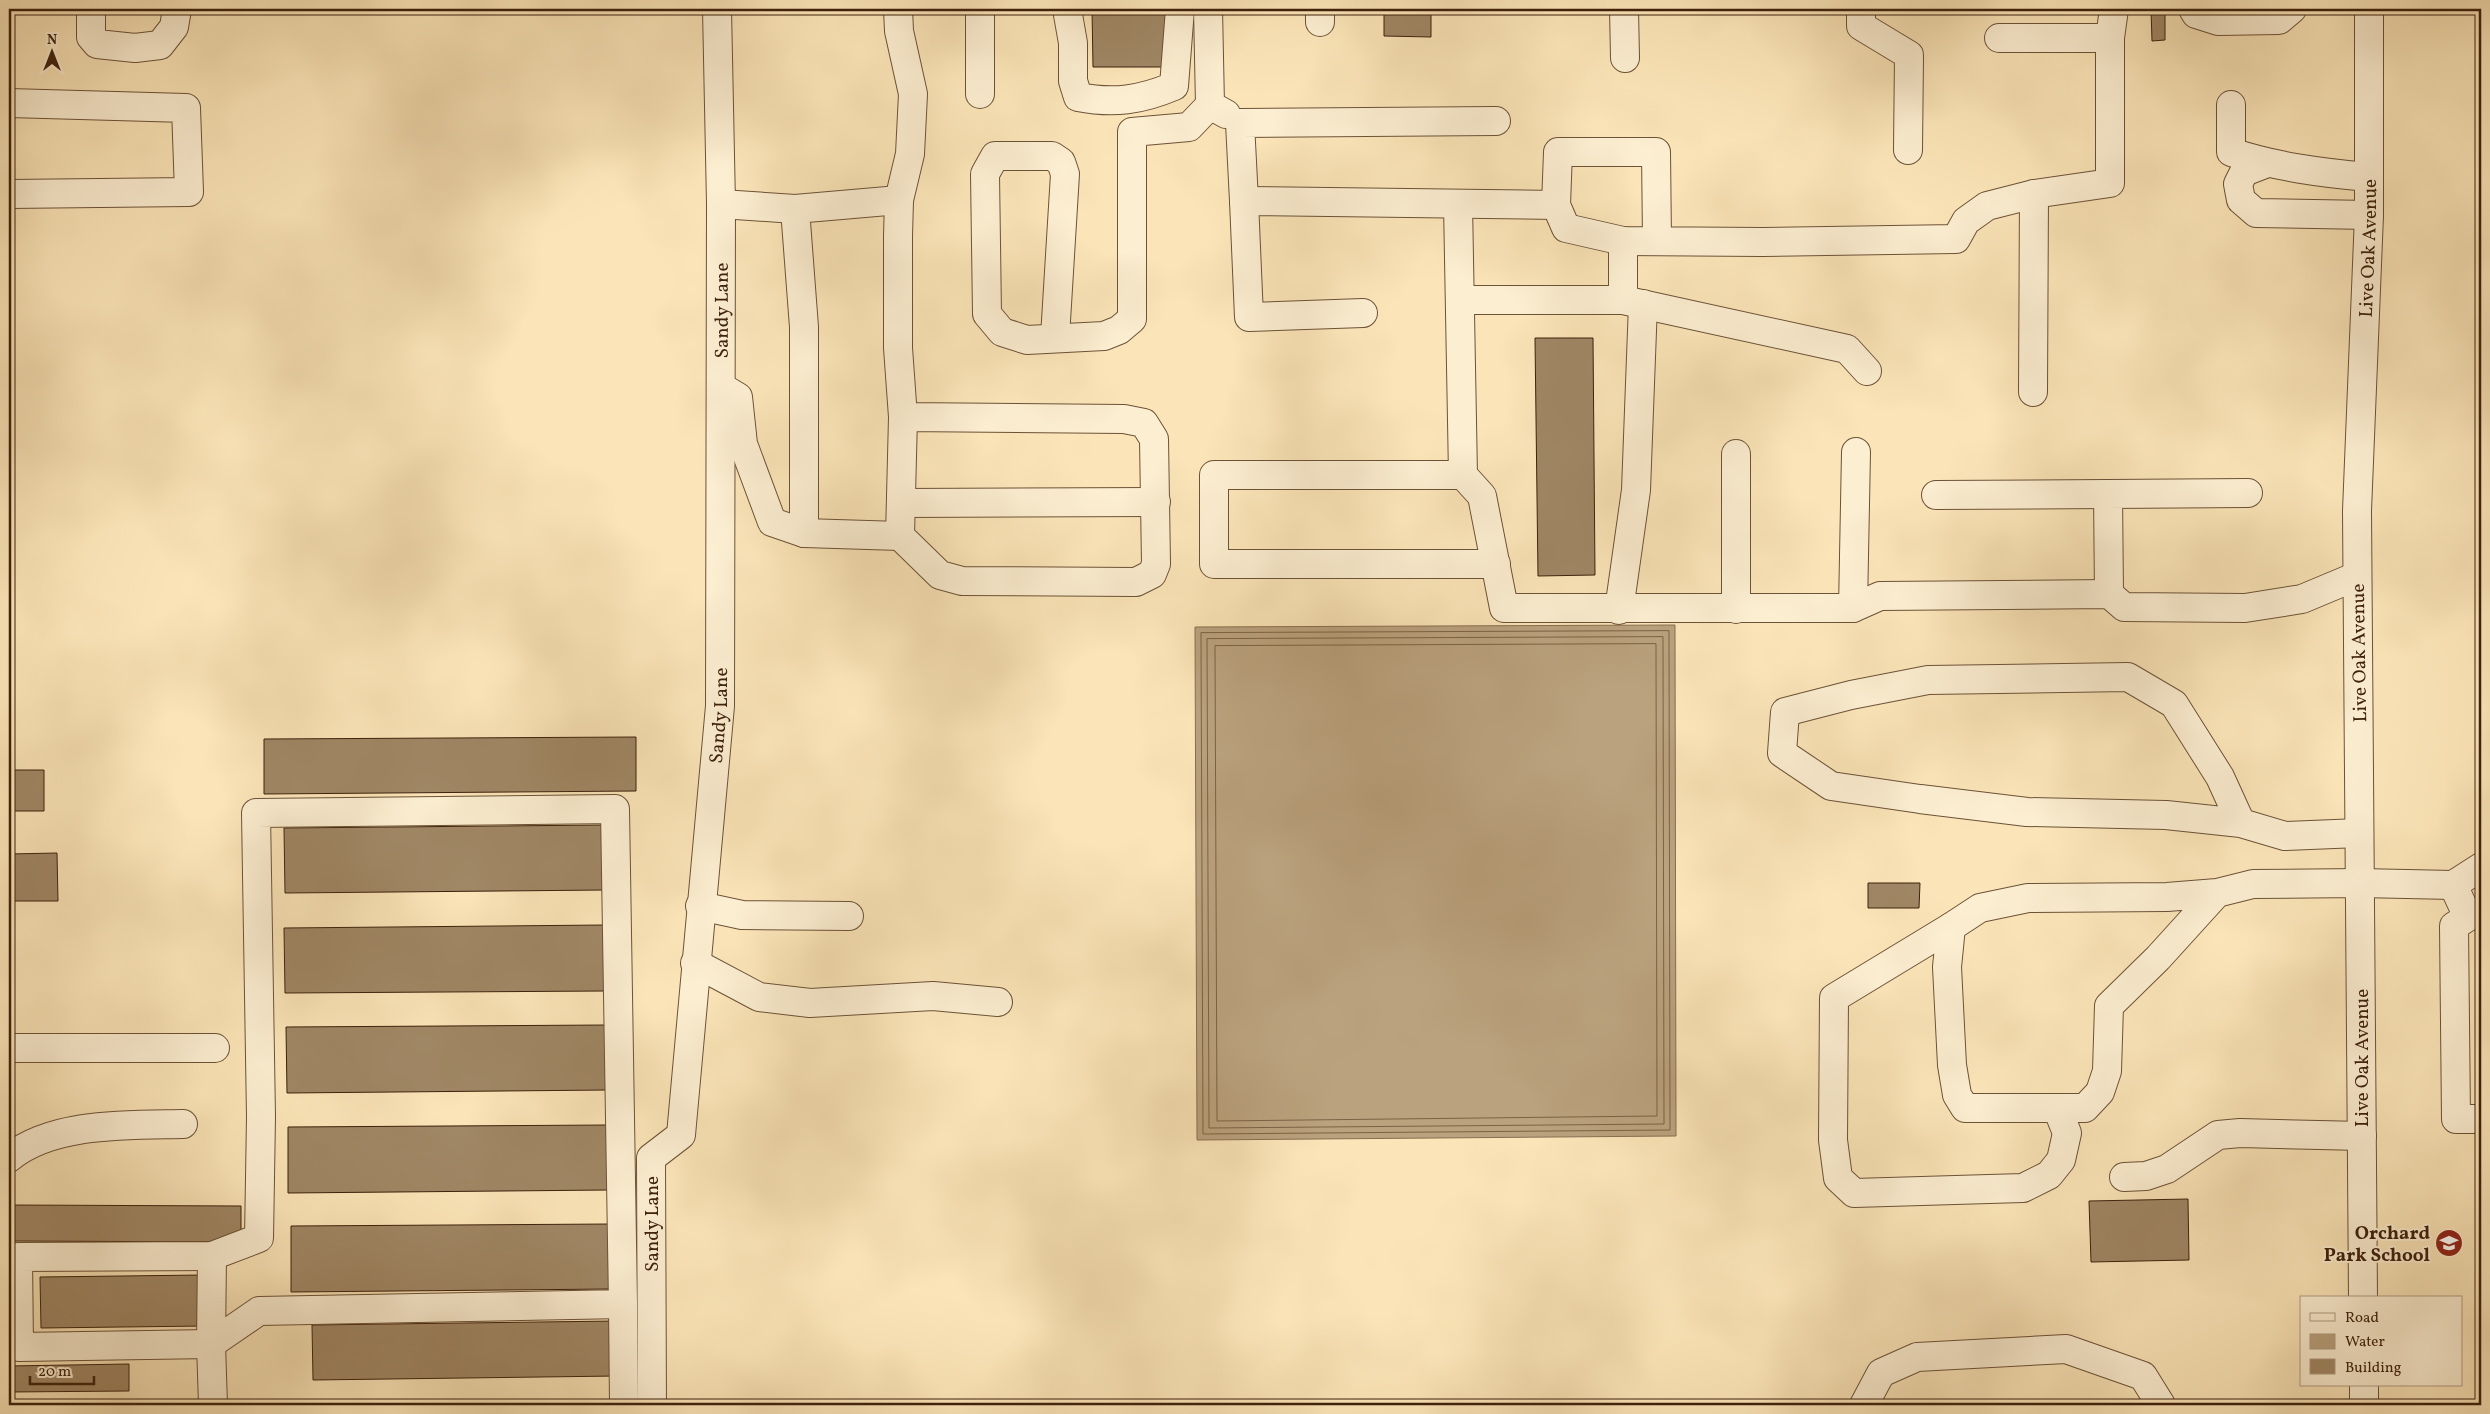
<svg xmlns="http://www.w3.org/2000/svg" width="2490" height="1414" font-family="Vollkorn,serif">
  <rect width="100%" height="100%" fill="#fbe5b8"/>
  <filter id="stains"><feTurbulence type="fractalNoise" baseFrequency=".004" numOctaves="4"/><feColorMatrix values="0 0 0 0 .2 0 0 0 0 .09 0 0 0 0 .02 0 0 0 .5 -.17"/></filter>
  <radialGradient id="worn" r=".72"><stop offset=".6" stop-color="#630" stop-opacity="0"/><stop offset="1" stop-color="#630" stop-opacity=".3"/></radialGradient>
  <!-- water -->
  <path fill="#baa27e" stroke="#886e50" d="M1675 625 1676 1136 1197 1140 1195 627Z"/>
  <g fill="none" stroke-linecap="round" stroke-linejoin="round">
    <!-- shore -->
    <path stroke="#7c6245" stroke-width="1" d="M1669 631 1670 1130 1203 1134 1201 633Z
      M1663 637 1664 1124 1209 1128 1207 639Z
      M1656 644 1657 1116 1217 1121 1215 646Z"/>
  </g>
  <!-- building -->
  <path fill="#a08765" stroke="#3d210c" d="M1092 9H1167L1168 67H1093Z
    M1384 9H1431V37L1384 36Z
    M2151 9H2165V40L2152 41Z
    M1535 338H1593L1595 575 1538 576Z
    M636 737V791L264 794V739Z
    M9 770H44V811H9Z
    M605 825 606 890 285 893 284 828Z
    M57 853 58 901H9V854Z
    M1868 883H1920L1919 908H1868Z
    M605 925 606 991 285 993 284 928Z
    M607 1025 608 1090 287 1093 286 1027Z
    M608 1125 609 1190 288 1193V1127Z
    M2188 1199 2189 1260 2091 1262 2089 1201Z
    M9 1205 241 1206V1242L9 1241Z
    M611 1224 612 1289 291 1292V1226Z
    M203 1275 204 1326 41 1328 40 1277Z
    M616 1321 617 1376 313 1380 312 1325Z
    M129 1364V1391L9 1392V1366Z"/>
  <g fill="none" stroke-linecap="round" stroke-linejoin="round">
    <!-- minor casing -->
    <g stroke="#6c5237" stroke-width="30">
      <g id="minor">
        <path d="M91 9V37L97 44 135 48 160 45 174 27 177 9"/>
        <path d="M898 9 899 31 913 94 910 154 899 200 898 236V348L903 417 900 536 940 575 962 581 1136 582 1152 574 1156 564 1154 439 1144 423 1124 419 903 417"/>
        <path d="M1067 9 1073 43V81L1078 97C1114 104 1141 100 1174 86L1180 9"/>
        <path d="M1208 9 1210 105 1226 114"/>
        <path d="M1624 9 1625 58"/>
        <path d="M1861 9V26L1909 55 1908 150"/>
        <path d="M2193 9 2196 14 2218 21 2279 20 2292 9"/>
        <path d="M1320 22V9"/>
        <path d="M1999 38H2110L2114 9"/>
        <path d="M980 94V9"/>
        <path d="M9 103 186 108 189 192 9 194"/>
        <path d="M2231 105V152C2276 167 2322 173 2369 177"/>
        <path d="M2265 164 2244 172 2238 184 2241 200 2256 213 2369 215"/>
        <path d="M899 200 795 209 804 327V533L900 536"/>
        <path d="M1244 201 1240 123 1496 121"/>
        <path d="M721 204 795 209"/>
        <path d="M1458 204 1463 475 1482 496 1504 608H1853L1880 596 2109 594 2124 607 2245 608 2302 599 2357 576"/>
        <path d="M1657 240 1656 152H1558L1556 205 1566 228 1623 241 1763 242 1956 239 1966 221 1987 206 2034 194 2110 183V38"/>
        <path d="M1623 241V300L1847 349 1867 371"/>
        <path d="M1460 300H1623"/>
        <path d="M1363 313 1249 317 1244 201 1556 205"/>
        <path d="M1055 337 1065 174 1061 162 1052 156H995L985 174 987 314 1002 332 1027 340 1104 336 1119 330 1132 319V132L1189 127 1210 105"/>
        <path d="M723 388 738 397 743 444 772 522 804 533"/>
        <path d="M2033 392 2034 194"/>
        <path d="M1736 454V609"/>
        <path d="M1463 475H1214V564H1496"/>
        <path d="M1936 495 2108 494"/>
        <path d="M901 503 1156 502"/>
        <path d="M2109 594 2108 494 2248 493"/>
        <path d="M1853 608 1856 452"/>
        <path d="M1619 610 1636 490 1643 304"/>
        <path d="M2241 823 2220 777 2174 704 2128 677 1928 680 1851 695 1785 712 1782 753 1831 786 1920 799 2027 812 2166 815 2241 823 2285 836 2359 833"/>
        <path d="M2453 885 2468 917 2454 926 2456 1119H2481"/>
        <path d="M2217 893 2158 958 2109 1006 2107 1071 2100 1092 2085 1108H1965L1957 1095 1952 1065 1947 967 1951 927 1980 908 2028 898 2167 897 2217 893 2253 884 2360 883 2453 885 2481 867"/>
        <path d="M700 906 742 915 849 916"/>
        <path d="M1951 927 1834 998 1833 1140 1838 1178 1854 1193 2023 1188 2049 1175 2061 1160 2067 1133 2057 1108"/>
        <path d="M695 963 759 997 810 1003 933 996 998 1002"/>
        <path d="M9 1048H215"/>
        <path d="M9 1158C52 1122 129 1125 183 1124"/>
        <path d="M2124 1177 2146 1176 2167 1169 2218 1135 2240 1133 2362 1136"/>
        <path id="s1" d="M2363 1298 2357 511 2369 215V9"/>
        <path d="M623 1304 624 1405"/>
        <path d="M211 1344 259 1311 623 1304 615 809 256 813 261 1117 259 1238 212 1256 18 1257 19 1347 211 1344 213 1405"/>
        <path d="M211 1344 212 1256"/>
        <path d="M2364 1385V1405"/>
        <path id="s2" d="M652 1405 651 1158 681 1135 720 706 721 204 717 9"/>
        <path d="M1864 1405 1881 1373 1917 1357 2066 1349 2143 1376 2161 1405"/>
      </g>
    </g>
    <!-- minor -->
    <use href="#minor" stroke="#fceed1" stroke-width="28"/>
  </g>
  <!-- icons -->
  <defs>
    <g id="school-disc" transform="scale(1.4375)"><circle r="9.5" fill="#8f2418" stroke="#fceed1"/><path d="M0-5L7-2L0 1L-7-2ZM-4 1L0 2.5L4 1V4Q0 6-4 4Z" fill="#fff"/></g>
  </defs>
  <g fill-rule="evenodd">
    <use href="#school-disc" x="2449" y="1243"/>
  </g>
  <g text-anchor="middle" stroke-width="4" stroke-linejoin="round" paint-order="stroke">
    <!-- street labels -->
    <g font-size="19" fill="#3d210c" stroke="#fceed1">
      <text dy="7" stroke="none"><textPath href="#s1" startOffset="1050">Live Oak Avenue</textPath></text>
      <text dy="7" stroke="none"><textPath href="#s2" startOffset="1111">Sandy Lane</textPath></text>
      <text transform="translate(2358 653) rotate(-91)" y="7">Live Oak Avenue</text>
      <text dy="7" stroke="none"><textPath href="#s2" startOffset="706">Sandy Lane</textPath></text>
      <text transform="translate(2361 1058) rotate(-90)" y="7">Live Oak Avenue</text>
      <text transform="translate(651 1224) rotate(-90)" y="7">Sandy Lane</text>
    </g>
    <!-- poi labels -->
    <g font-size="19" font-weight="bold" fill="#3d210c" stroke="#fceed1" text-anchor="end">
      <text x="2430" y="1239">Orchard<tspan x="2430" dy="22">Park School</tspan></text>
    </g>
  </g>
  <!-- margin -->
  <rect width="2490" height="1414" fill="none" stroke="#fbe5b8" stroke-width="30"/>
  <rect x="10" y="10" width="2470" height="1394" fill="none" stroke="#3d210c" stroke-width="2.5"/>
  <rect x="15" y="15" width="2460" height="1384" fill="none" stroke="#3d210c"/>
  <!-- legend -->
  <rect x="2300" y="1296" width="162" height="90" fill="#fceed1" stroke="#b09c82"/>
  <rect x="2310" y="1313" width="25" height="8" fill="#fceed1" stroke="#b09c82"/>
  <text x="2345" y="1322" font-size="15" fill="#3d210c">Road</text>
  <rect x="2310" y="1334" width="25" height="15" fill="#baa27e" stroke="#b09c82"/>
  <text x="2345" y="1346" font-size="15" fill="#3d210c">Water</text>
  <rect x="2310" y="1359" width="25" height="15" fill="#a08765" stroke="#b09c82"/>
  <text x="2345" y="1372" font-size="15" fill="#3d210c">Building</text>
  <!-- north arrow -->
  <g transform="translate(52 52)" stroke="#fceed1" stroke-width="4" paint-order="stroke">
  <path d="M0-4L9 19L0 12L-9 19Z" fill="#3d210c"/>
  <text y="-8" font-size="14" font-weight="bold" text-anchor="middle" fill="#3d210c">N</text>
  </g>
  <!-- scale -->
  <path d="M30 1376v8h64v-8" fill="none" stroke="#3d210c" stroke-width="2.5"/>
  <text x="38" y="1376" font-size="15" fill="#3d210c" stroke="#fceed1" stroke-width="4" paint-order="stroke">20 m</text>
  <rect width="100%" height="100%" filter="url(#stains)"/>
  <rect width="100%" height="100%" fill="url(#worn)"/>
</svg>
